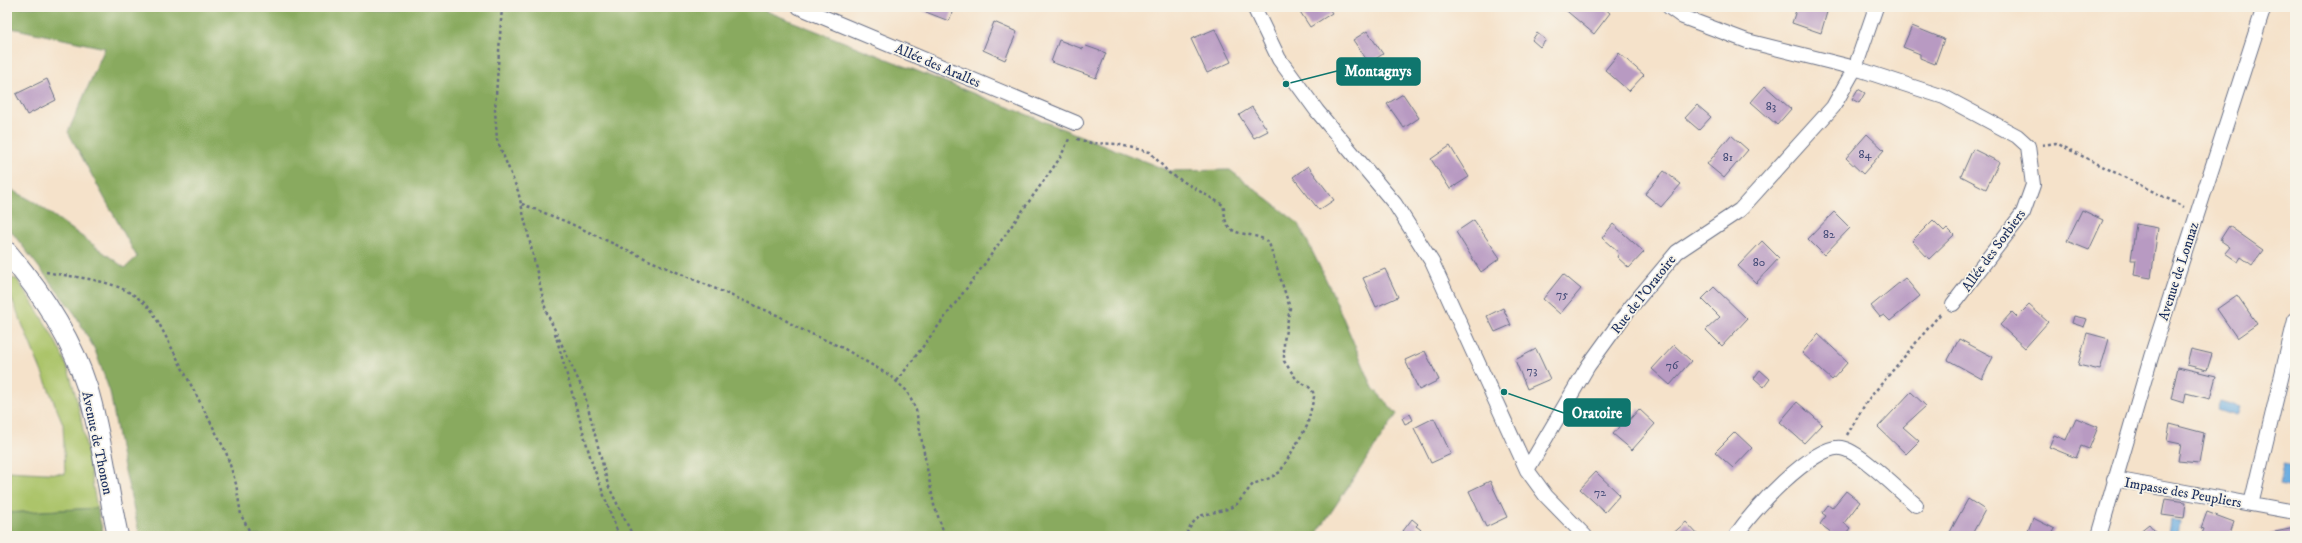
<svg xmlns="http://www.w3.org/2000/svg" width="2302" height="543" font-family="'IM FELL DW Pica',serif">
  <rect width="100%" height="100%" fill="#f7f3e8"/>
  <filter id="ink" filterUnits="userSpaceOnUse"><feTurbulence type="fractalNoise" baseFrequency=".025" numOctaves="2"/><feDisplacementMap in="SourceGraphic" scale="8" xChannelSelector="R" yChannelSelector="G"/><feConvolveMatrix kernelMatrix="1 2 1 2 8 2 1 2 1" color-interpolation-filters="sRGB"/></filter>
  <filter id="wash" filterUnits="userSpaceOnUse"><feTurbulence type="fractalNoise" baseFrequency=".012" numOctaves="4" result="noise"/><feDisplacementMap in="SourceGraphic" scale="16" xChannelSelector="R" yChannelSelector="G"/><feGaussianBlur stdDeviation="0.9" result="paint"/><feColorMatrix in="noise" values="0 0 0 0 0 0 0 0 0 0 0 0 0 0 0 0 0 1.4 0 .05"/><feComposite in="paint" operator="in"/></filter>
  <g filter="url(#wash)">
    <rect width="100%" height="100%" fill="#f5e2ca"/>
    <!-- green -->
    <path fill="#acc46a" stroke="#647a64" d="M7 278 17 279C34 306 54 334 66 364 82 406 88 463 97 508L7 513V471L65 474 63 424 7 287Z"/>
    <!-- forest -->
    <path fill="#89aa5e" stroke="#526c5e" d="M7 7H756L1169 171 1230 170 1299 224 1332 292 1373 388 1397 414 1315 536H140L122 458 110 392 95 350 75 314 7 226V187L36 203 125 268 137 257 68 132 105 48 7 27Z
      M97 508 104 536H7V513Z"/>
    <!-- water -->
    <path fill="#6daee1" stroke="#446ea0" d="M2220 401 2240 407 2237 416 2217 410Z
      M2283 464 2293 466 2291 479 2293 483 2289 487 2279 485Z
      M2170 520 2180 521 2178 536H2168Z"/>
    <g id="blocks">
      <!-- building -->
      <path fill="#b89ac2" d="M913 7H954L949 21Z
        M1297 7H1328L1332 13 1310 27Z
        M1562 7H1603L1610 13 1594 34Z
        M1797 7H1812L1827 12 1821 33 1792 23Z
        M994 22 1017 32 1005 60 983 50Z
        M1912 26 1944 39 1935 64 1920 58V54L1903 47Z
        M1215 29 1231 62 1207 73 1191 39Z
        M1367 31 1383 54 1369 63 1353 40Z
        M1537 33 1546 40 1540 47 1532 40Z
        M1059 40 1083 49 1086 46 1106 53 1096 78 1051 62Z
        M1619 53 1644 75 1629 91 1605 70Z
        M47 79 56 100 27 115 16 94Z
        M1765 86 1791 109 1777 125 1751 102Z
        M1858 89 1865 93 1859 103 1852 99Z
        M1403 94 1419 118 1404 128 1387 104Z
        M1697 105 1711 117 1699 130 1685 118Z
        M1252 107 1268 131 1254 138 1239 115Z
        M1867 134 1884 150 1863 174 1846 158Z
        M1731 135 1748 150 1724 178 1707 164Z
        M1450 146 1469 177 1450 189 1431 159Z
        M1973 149 1999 162 1986 189 1961 176Z
        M1308 166 1334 200 1319 210 1293 177Z
        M1664 171 1681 184 1661 207 1645 194Z
        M2082 210 2103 220 2089 250 2067 241Z
        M1834 212 1850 228 1824 255 1808 239Z
        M1474 220 1500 258 1481 272 1456 232Z
        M1933 220 1944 231 1947 228 1954 235 1929 259 1912 241Z
        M1613 224 1644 252 1629 268 1617 257 1619 253 1602 238Z
        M2136 224 2158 228 2151 278 2134 275 2136 260H2131Z
        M2229 226 2263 250 2252 265 2241 257 2238 262 2225 253 2230 247 2220 240Z
        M1762 241 1779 258 1756 283 1738 266Z
        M1385 269 1398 297 1376 307 1363 278Z
        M1563 274 1581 289 1560 314 1543 299Z
        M1905 278 1920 296 1890 321 1884 315 1880 317 1871 306Z
        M1714 287 1747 319 1722 346 1706 330 1720 317 1702 299Z
        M2237 295 2257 324 2237 338 2217 309Z
        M2029 305 2048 322 2025 348 2000 325 2012 312 2017 317Z
        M1503 308 1511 325 1495 332 1487 316Z
        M2074 316 2087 319 2084 327 2072 323Z
        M2087 333 2109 339 2100 370 2078 365Z
        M1818 334 1848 362 1832 380 1802 353Z
        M1959 339 1993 357 1982 379 1948 360Z
        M1674 345 1691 361 1670 385 1652 369Z
        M1536 349 1550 379 1527 389 1515 360Z
        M2191 349 2212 354 2207 370 2187 365Z
        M1425 351 1439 380 1419 390 1405 360Z
        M2178 367 2216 376 2210 399 2186 393 2184 403 2171 399Z
        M1760 370 1770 379 1764 387 1754 378Z
        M1911 392 1926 406 1903 427 1919 441 1906 454 1878 427Z
        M1797 402 1822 424 1804 443 1780 422Z
        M1639 409 1655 424 1632 450 1613 434 1623 422 1626 424Z
        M1410 414 1413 420 1405 424 1402 418Z
        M1434 418 1451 454 1431 463 1414 428Z
        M2076 418 2098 427 2089 449 2081 446 2076 458 2049 447 2054 435 2066 440Z
        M2170 424 2204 433 2199 463 2178 461 2181 444 2167 441Z
        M1735 432 1752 448 1733 468 1715 452Z
        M1596 472 1620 495 1605 512 1580 489Z
        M1490 481 1507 517 1486 527 1469 491Z
        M1846 491 1860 502 1844 523 1850 528 1844 536H1836L1820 524 1826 516 1822 513 1828 505 1832 508Z
        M1968 499 1985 510 1971 536H1957L1950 532Z
        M2165 499 2186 502 2184 518 2162 515Z
        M2207 512 2234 522 2229 536H2201L2204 529 2201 528Z
        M2033 518 2055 529 2051 536H2026Z
        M1412 519 1418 524 1416 526 1429 536H1409L1403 531Z
        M1686 522 1699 536H1670Z
        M2149 524 2159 536H2134Z
        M2295 528V536H2271L2270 533Z"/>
    </g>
  </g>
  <g filter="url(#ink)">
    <use href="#blocks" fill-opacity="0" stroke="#676e84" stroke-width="1"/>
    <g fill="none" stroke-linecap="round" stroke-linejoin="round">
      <!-- minor casing -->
      <g stroke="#676e84" stroke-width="16">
        <path id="minor" d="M799 7 1076 123
          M1254 7 1279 59 1317 111 1395 204 1432 262 1527 470 1546 496 1585 536
          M1669 7 1683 17 1747 41 1855 68 1944 97 2017 136 2028 146 2033 185 2023 213 1953 304
          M1527 470 1588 366 1630 308 1677 252 1740 210 1833 107 1855 68 1876 7
          M2114 479 2295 512
          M2251 504 2295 320
          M1736 536C1749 513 1814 444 1841 448 1860 451 1900 492 1916 505
          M2099 536 2151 357 2264 7"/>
      </g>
      <!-- secondary casing -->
      <g stroke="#676e84" stroke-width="22">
        <path id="secondary" d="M7 252C41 292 71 337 87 387 102 435 107 487 118 536"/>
      </g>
      <!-- path -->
      <path stroke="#676e84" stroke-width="2.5" stroke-dasharray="3 3" stroke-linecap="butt" d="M502 7 495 110 497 140 518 191 546 311 584 392 608 485 633 536
        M1077 139 1091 143 1116 144 1150 152 1169 173 1223 205C1225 211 1224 219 1227 224 1234 238 1256 231 1269 243L1290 308 1284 341V361L1297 380 1309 387 1313 392 1314 397 1307 426 1280 472 1270 478 1253 484 1237 504 1228 509 1199 516 1192 524 1185 536
        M2042 145 2056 143 2184 207
        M522 204 567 222 653 262 779 316 796 327 843 348 889 375 907 391 916 410 934 505 945 536
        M46 272C86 280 124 278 153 312L226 452 236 484 241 515 252 536
        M555 333 592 463 619 536
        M897 381 978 273 1060 158 1070 137
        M1847 435 1867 401 1941 313"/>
      <!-- minor -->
      <use href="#minor" stroke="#fff" stroke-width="14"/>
      <!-- secondary -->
      <use href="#secondary" stroke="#fff" stroke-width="20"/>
    </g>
  </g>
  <g text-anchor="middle" stroke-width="3.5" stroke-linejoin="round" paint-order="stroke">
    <!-- number labels -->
    <g font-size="12" fill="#424a77">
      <text x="1771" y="110">83</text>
      <text x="1865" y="158">84</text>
      <text x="1728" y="161">81</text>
      <text x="1829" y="238">82</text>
      <text x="1759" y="266">80</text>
      <text x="1562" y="298">75</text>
      <text x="1672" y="369">76</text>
      <text x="1532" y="374">73</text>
      <text x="1600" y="496">72</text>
    </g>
    <!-- street labels -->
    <g font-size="14" fill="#1b2f5e" stroke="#f7f3e8">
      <text transform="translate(938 65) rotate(23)" y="5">Allée des Aralles</text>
      <text transform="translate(1993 250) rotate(-54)" y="5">Allée des Sorbiers</text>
      <text transform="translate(2178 271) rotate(-72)" y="5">Avenue de Lonnaz</text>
      <text transform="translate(1643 294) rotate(-52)" y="5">Rue de l'Oratoire</text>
      <text transform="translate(98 443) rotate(78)" y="5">Avenue de Thonon</text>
      <text transform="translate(2183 492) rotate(10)" y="5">Impasse des Peupliers</text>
    </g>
  </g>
  <!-- callouts -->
  <path fill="none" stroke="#0f766e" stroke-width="1.5" d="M1286 84L1337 71M1504 392L1564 413"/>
  <g fill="#0f766e" stroke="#f7f3e8" stroke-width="1.5">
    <circle cx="1286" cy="84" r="4"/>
    <circle cx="1504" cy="392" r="4"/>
  </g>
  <g fill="#0f766e" stroke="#0f766e" stroke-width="1.5">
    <rect x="1337" y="58" width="83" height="27" rx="4"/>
    <rect x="1564" y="399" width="66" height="27" rx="4"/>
  </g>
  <g font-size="15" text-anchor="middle" font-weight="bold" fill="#fff">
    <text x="1378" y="76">Montagnys</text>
    <text x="1597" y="418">Oratoire</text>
  </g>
  <!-- margin -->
  <rect width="2302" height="543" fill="none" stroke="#f7f3e8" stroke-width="24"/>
</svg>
